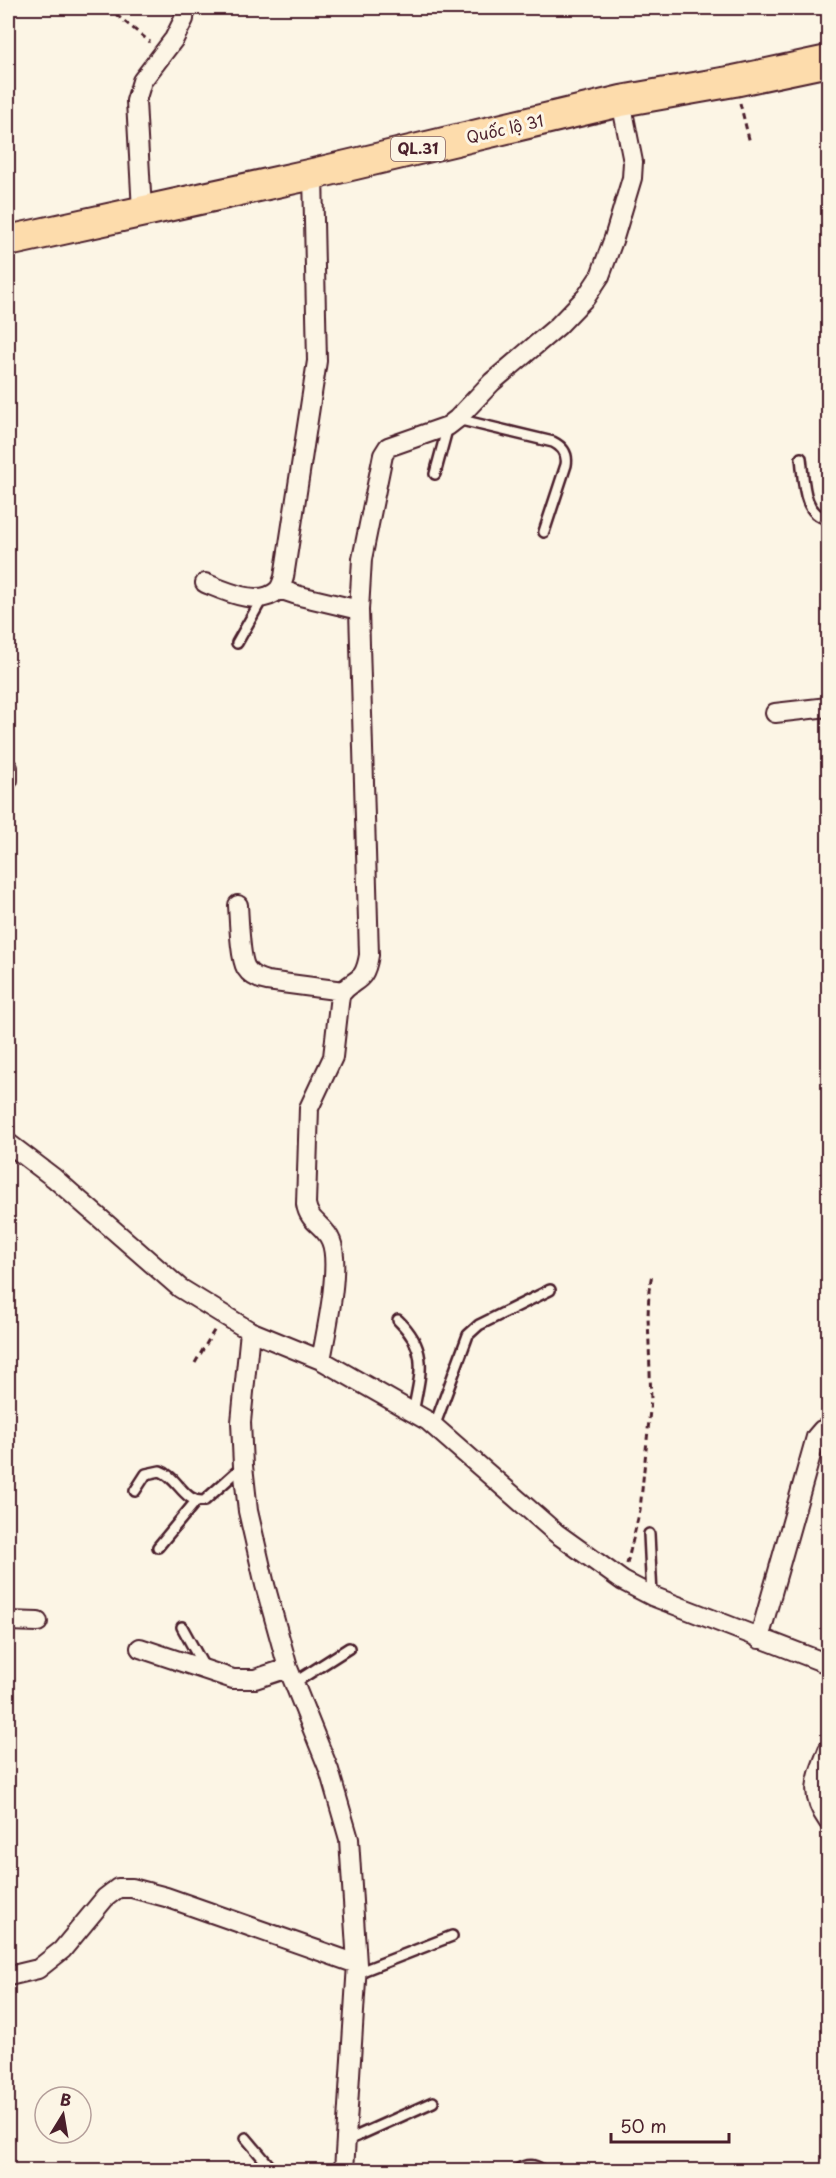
<svg xmlns="http://www.w3.org/2000/svg" width="836" height="2178" font-family="'Playpen Sans',sans-serif">
  <rect width="100%" height="100%" fill="#fcf5e5"/>
  <filter id="ink" filterUnits="userSpaceOnUse"><feTurbulence type="fractalNoise" baseFrequency=".0167" numOctaves="2"/><feDisplacementMap in="SourceGraphic" scale="12" xChannelSelector="R" yChannelSelector="G"/><feConvolveMatrix kernelMatrix="1 2 1 2 8 2 1 2 1" color-interpolation-filters="sRGB"/></filter>
  <g filter="url(#ink)">
    <g fill="none" stroke-linecap="round" stroke-linejoin="round">
      <!-- service casing -->
      <g stroke="#4a1f2b" stroke-width="14">
        <path id="service" d="M457 419 553 442C563 447 568 454 566 465L544 532
          M801 458C804 480 802 514 828 519
          M435 474 448 426
          M237 643 263 597
          M398 1320C430 1351 420 1374 413 1413
          M434 1427 468 1335 479 1325 550 1290
          M135 1491 146 1474 160 1471C178 1477 184 1503 204 1501L243 1466
          M649 1534 652 1596
          M158 1547 196 1501
          M182 1627 204 1667
          M294 1683 349 1648
          M357 1973 452 1936
          M246 2138 273 2170
          M346 2141 433 2102
          M517 2170C526 2164 534 2164 542 2170"/>
      </g>
      <!-- minor casing -->
      <g stroke="#4a1f2b" stroke-width="22">
        <path id="minor" d="M142 211 136 101 142 81 174 39 184 19 185 8
          M205 583C225 591 260 608 278 590 281 587 283 580 284 577L317 361 313 174
          M279 589 300 596 359 610
          M775 713 828 707
          M8 768V780
          M238 905C239 919 240 958 246 968 251 976 258 979 267 981L343 991
          M8 1143 54 1178 180 1288 250 1331 321 1360 428 1421 556 1533 623 1581 652 1596 828 1664
          M250 1331 241 1422 243 1466 248 1511 265 1585 288 1668 329 1770 349 1839 357 1964 344 2170
          M321 1360C326 1333 341 1265 331 1241 325 1225 309 1223 306 1204L309 1108 333 1057 340 995C354 976 364 986 369 955L359 610 362 559 383 455 388 447 448 426 457 419 492 382 558 326 586 297 600 276 614 238 632 178 633 162 621 101
          M8 1621 38 1622
          M759 1639 816 1437 822 1430 828 1428
          M140 1648 233 1679H255L288 1668
          M828 1750C817 1779 808 1793 828 1821
          M9 1976 38 1969 62 1950 105 1898 118 1888H132L166 1897 357 1964"/>
      </g>
      <!-- trunk casing -->
      <g stroke="#4a1f2b" stroke-width="34">
        <path id="trunk" d="M8 241 313 174 621 101 734 81 828 61"/>
      </g>
      <!-- path -->
      <path stroke="#4a1f2b" stroke-width="3" stroke-dasharray="6 4.5" stroke-linecap="butt" d="M108 8 150 42
        M740 103 750 143
        M195 1363 215 1329
        M627 1564 640 1510 651 1400 648 1317 649 1290 652 1274"/>
      <!-- service -->
      <use href="#service" stroke="#fcf5e5" stroke-width="9"/>
      <!-- minor -->
      <use href="#minor" stroke="#fcf5e5" stroke-width="18"/>
      <!-- trunk -->
      <use href="#trunk" stroke="#fddcac" stroke-width="30"/>
    </g>
  </g>
  <g text-anchor="middle" stroke-width="6" stroke-linejoin="round" paint-order="stroke">
    <!-- shield labels -->
    <rect fill="#fcf5e5" stroke="#7f5f63" stroke-width="1.5" x="391" y="137" width="54" height="24" rx="4.5"/>
    <g font-size="15" font-weight="bold" fill="#4a1f2b">
      <text x="418" y="154">QL.31</text>
    </g>
    <!-- street labels -->
    <g font-size="16" fill="#4a1f2b" stroke="#fcf5e5">
      <text transform="translate(505 129) rotate(-13)" y="6">Quốc lộ 31</text>
    </g>
  </g>
  <!-- margin -->
  <rect width="836" height="2178" fill="none" stroke="#fcf5e5" stroke-width="30"/>
  <rect x="15" y="15" width="806" height="2148" fill="none" stroke="#4a1f2b" stroke-width="2" filter="url(#ink)"/>
  <!-- north arrow -->
  <g transform="translate(63 2115) rotate(11)"><circle r="28" fill="#fcf5e5" stroke="#b59f9b" stroke-width="1.5"/>
  <path d="M0-4.5L10 22L0 15L-10 22Z" fill="#4a1f2b"/>
  <text y="-9" font-size="16" font-weight="bold" text-anchor="middle" fill="#4a1f2b">B</text>
  </g>
  <!-- scale -->
  <path d="M611 2133v9h118v-9" fill="none" stroke="#4a1f2b" stroke-width="3"/>
  <text x="620" y="2133" font-size="18" fill="#4a1f2b" stroke="#fcf5e5" stroke-width="4.5" paint-order="stroke">50 m</text>
</svg>
